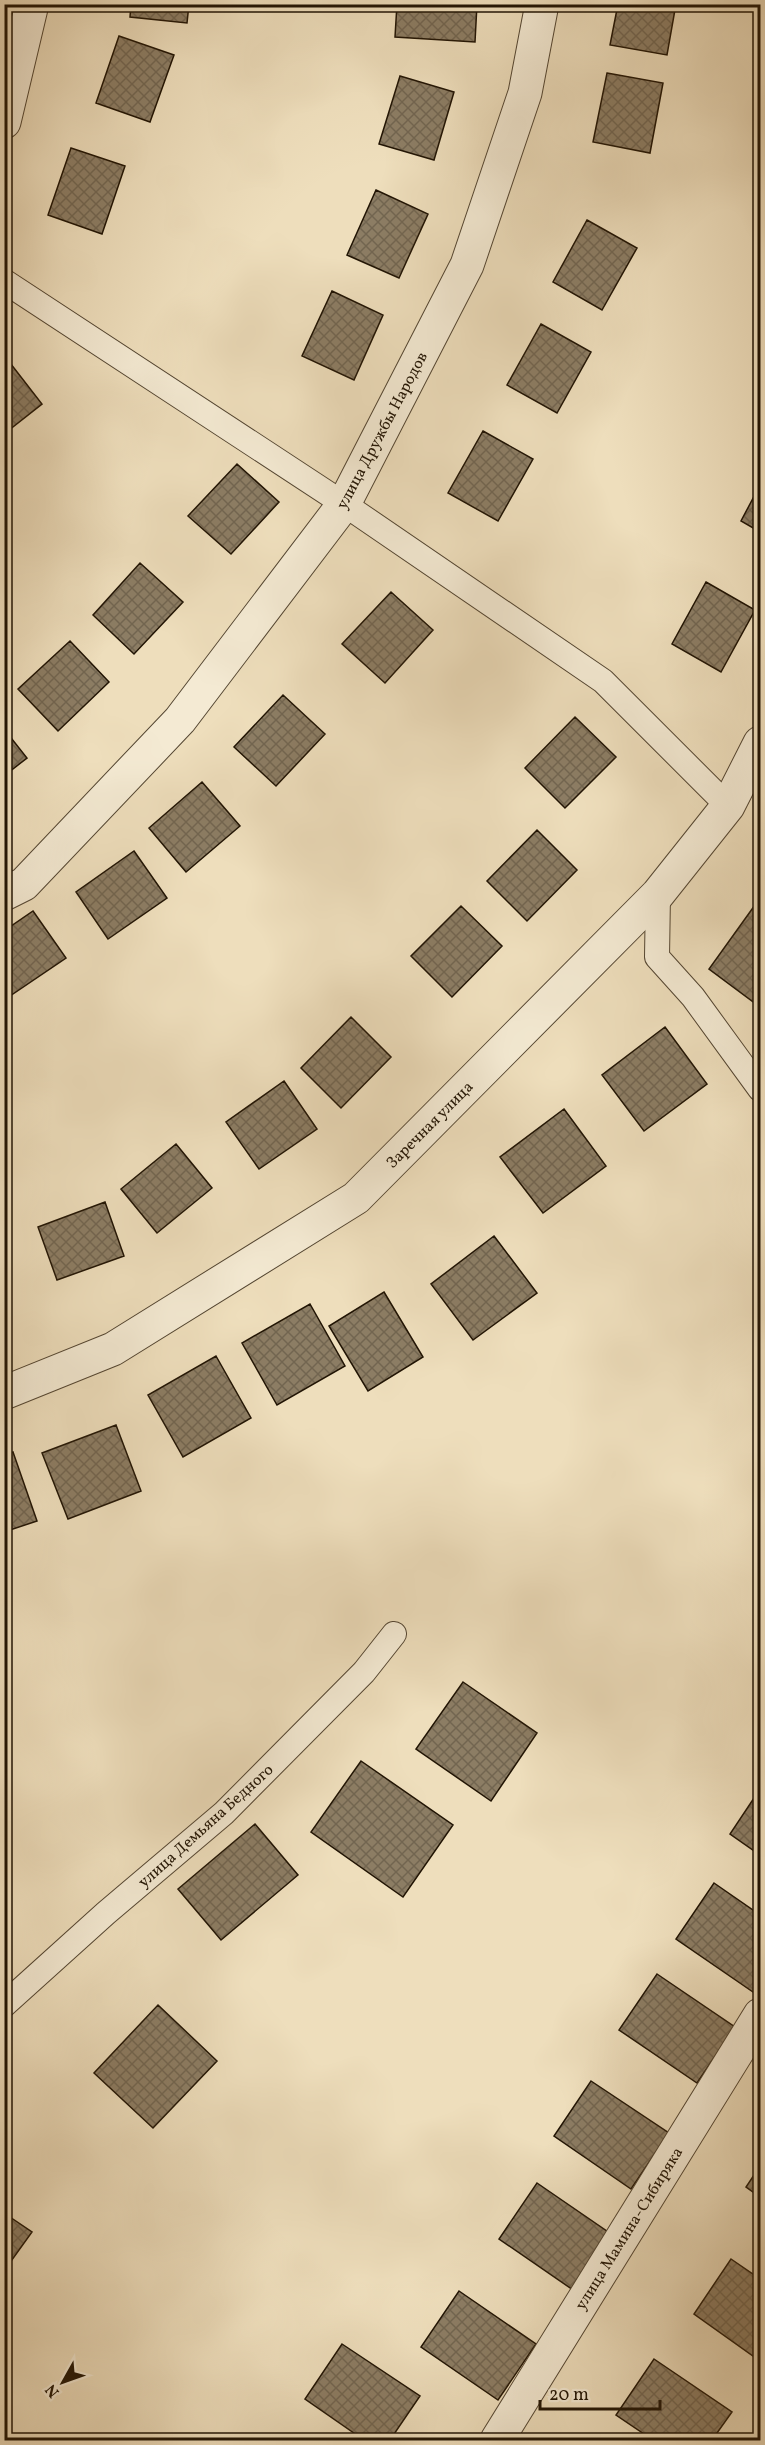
<svg xmlns="http://www.w3.org/2000/svg" width="765" height="2445" font-family="Vollkorn,serif">
  <defs>
    <pattern id="building-cross-hatch" width="8" height="8" patternUnits="userSpaceOnUse" patternTransform="scale(1.5)"><rect width="8" height="8" fill="#8c7d64"/><path d="M0 0l8 8M0 8l8-8" fill="none" stroke="#726550"/></pattern>
  </defs>
  <rect width="100%" height="100%" fill="#eedebc"/>
  <filter id="stains"><feTurbulence type="fractalNoise" baseFrequency=".00333" numOctaves="4"/><feColorMatrix values="0 0 0 0 .2 0 0 0 0 .09 0 0 0 0 .02 0 0 0 .5 -.17"/></filter>
  <radialGradient id="worn" r=".72"><stop offset=".6" stop-color="#630" stop-opacity="0"/><stop offset="1" stop-color="#630" stop-opacity=".3"/></radialGradient>
  <!-- building -->
  <path fill="url(#building-cross-hatch)" stroke="#211404" stroke-width="1.5" d="M131 4H189L187 23 130 17Z
    M397 4H477L475 42 395 37Z
    M618 4H676L667 55 610 45Z
    M119 36 174 55 150 122 96 103Z
    M607 73 663 83 650 153 593 142Z
    M400 76 454 92 434 160 379 144Z
    M71 148 125 166 102 234 48 215Z
    M376 190 428 214 399 278 347 255Z
    M587 220 637 248 602 310 553 282Z
    M332 291 383 315 354 380 302 356Z
    M541 324 591 352 557 413 507 385Z
    M7 359 42 404 4 434V362Z
    M483 431 533 459 498 521 448 493Z
    M237 464 279 502 231 554 188 516Z
    M760 485V532L741 521Z
    M140 563 183 602 134 654 93 615Z
    M706 582 755 610 721 672 672 644Z
    M391 592 433 630 385 683 342 644Z
    M70 641 109 682 58 731 18 689Z
    M283 695 325 734 276 786 234 747Z
    M575 717 616 757 565 808 525 768Z
    M4 729 27 758 4 776Z
    M202 782 240 826 186 872 149 828Z
    M537 830 577 870 527 921 487 881Z
    M134 851 167 898 108 939 76 892Z
    M755 905 760 910V1007L709 969Z
    M461 906 502 946 452 997 411 956Z
    M33 911 66 958 7 998 4 994V931Z
    M351 1017 391 1057 341 1108 301 1068Z
    M665 1027 707 1084 644 1131 602 1075Z
    M284 1081 317 1129 259 1169 226 1122Z
    M564 1109 606 1166 543 1213 500 1157Z
    M176 1144 212 1188 157 1233 121 1189Z
    M105 1202 124 1256 57 1280 38 1227Z
    M494 1236 537 1293 473 1340 431 1284Z
    M384 1292 423 1357 368 1391 329 1326Z
    M310 1304 345 1366 277 1405 242 1343Z
    M216 1356 251 1418 183 1457 148 1395Z
    M116 1425 141 1491 68 1519 42 1453Z
    M13 1452 37 1521 4 1532V1455Z
    M463 1682 537 1733 491 1801 416 1749Z
    M361 1761 453 1825 403 1897 311 1832Z
    M760 1789V1855L730 1834Z
    M255 1824 298 1875 221 1940 178 1889Z
    M714 1883 760 1915V1981L753 1992 676 1939Z
    M657 1974 735 2027 697 2083 619 2030Z
    M158 2005 217 2061 153 2128 94 2073Z
    M591 2081 669 2133 631 2189 554 2136Z
    M760 2166V2197L746 2187Z
    M537 2183 614 2236 576 2292 499 2239Z
    M4 2213 32 2232 4 2271Z
    M731 2259 760 2279V2361L694 2314Z
    M459 2291 536 2344 498 2400 421 2347Z
    M342 2344 420 2396 390 2440H364L305 2399Z
    M654 2359 732 2412 712 2440H653L616 2415Z"/>
  <g fill="none" stroke-linecap="round" stroke-linejoin="round">
    <!-- service casing -->
    <g stroke="#544632" stroke-width="26">
      <path id="service" d="M4 281 344 504 603 681 728 806
        M658 894 657 957 693 997 760 1089
        M4 2005 106 1913 224 1813 364 1672 394 1634"/>
    </g>
    <!-- minor casing -->
    <g stroke="#544632" stroke-width="35">
      <path id="minor" d="M4 122 32 4
        M4 894 24 884 180 720 344 504 467 265 525 93 542 4
        M4 1393 113 1349 356 1198 658 894 728 806 760 743
        M497 2440 760 2015"/>
    </g>
    <!-- service -->
    <use href="#service" stroke="#f4ead3" stroke-width="24"/>
    <!-- minor -->
    <use href="#minor" stroke="#f4ead3" stroke-width="33"/>
  </g>
  <g text-anchor="middle" stroke-width="5" stroke-linejoin="round" paint-order="stroke">
    <!-- street labels -->
    <g font-size="16" fill="#211404" stroke="#f4ead3">
      <text transform="translate(381 430) rotate(-62)" y="6">улица Дружбы Народов</text>
      <text transform="translate(429 1124) rotate(-45)" y="6">Заречная улица</text>
      <text transform="translate(205 1825) rotate(-42)" y="6">улица Демьяна Бедного</text>
      <text transform="translate(628 2228) rotate(-58)" y="6">улица Мамина-Сибиряка</text>
    </g>
  </g>
  <!-- margin -->
  <rect width="765" height="2445" fill="none" stroke="#eedebc" stroke-width="24"/>
  <rect x="6" y="6" width="753" height="2433" fill="none" stroke="#211404" stroke-width="3"/>
  <rect x="12" y="12" width="741" height="2421" fill="none" stroke="#211404" stroke-width="1.5"/>
  <!-- north arrow -->
  <g transform="translate(63 2382) rotate(230)" stroke="#f4ead3" stroke-width="4.5" paint-order="stroke">
  <path d="M0-4.5L10 22L0 15L-10 22Z" fill="#211404"/>
  <text y="-9" font-size="16" font-weight="bold" text-anchor="middle" fill="#211404">N</text>
  </g>
  <!-- scale -->
  <path d="M540 2400v9h120v-9" fill="none" stroke="#211404" stroke-width="3"/>
  <text x="549" y="2400" font-size="18" fill="#211404" stroke="#f4ead3" stroke-width="4.5" paint-order="stroke">20 m</text>
  <rect width="100%" height="100%" filter="url(#stains)"/>
  <rect width="100%" height="100%" fill="url(#worn)"/>
</svg>
